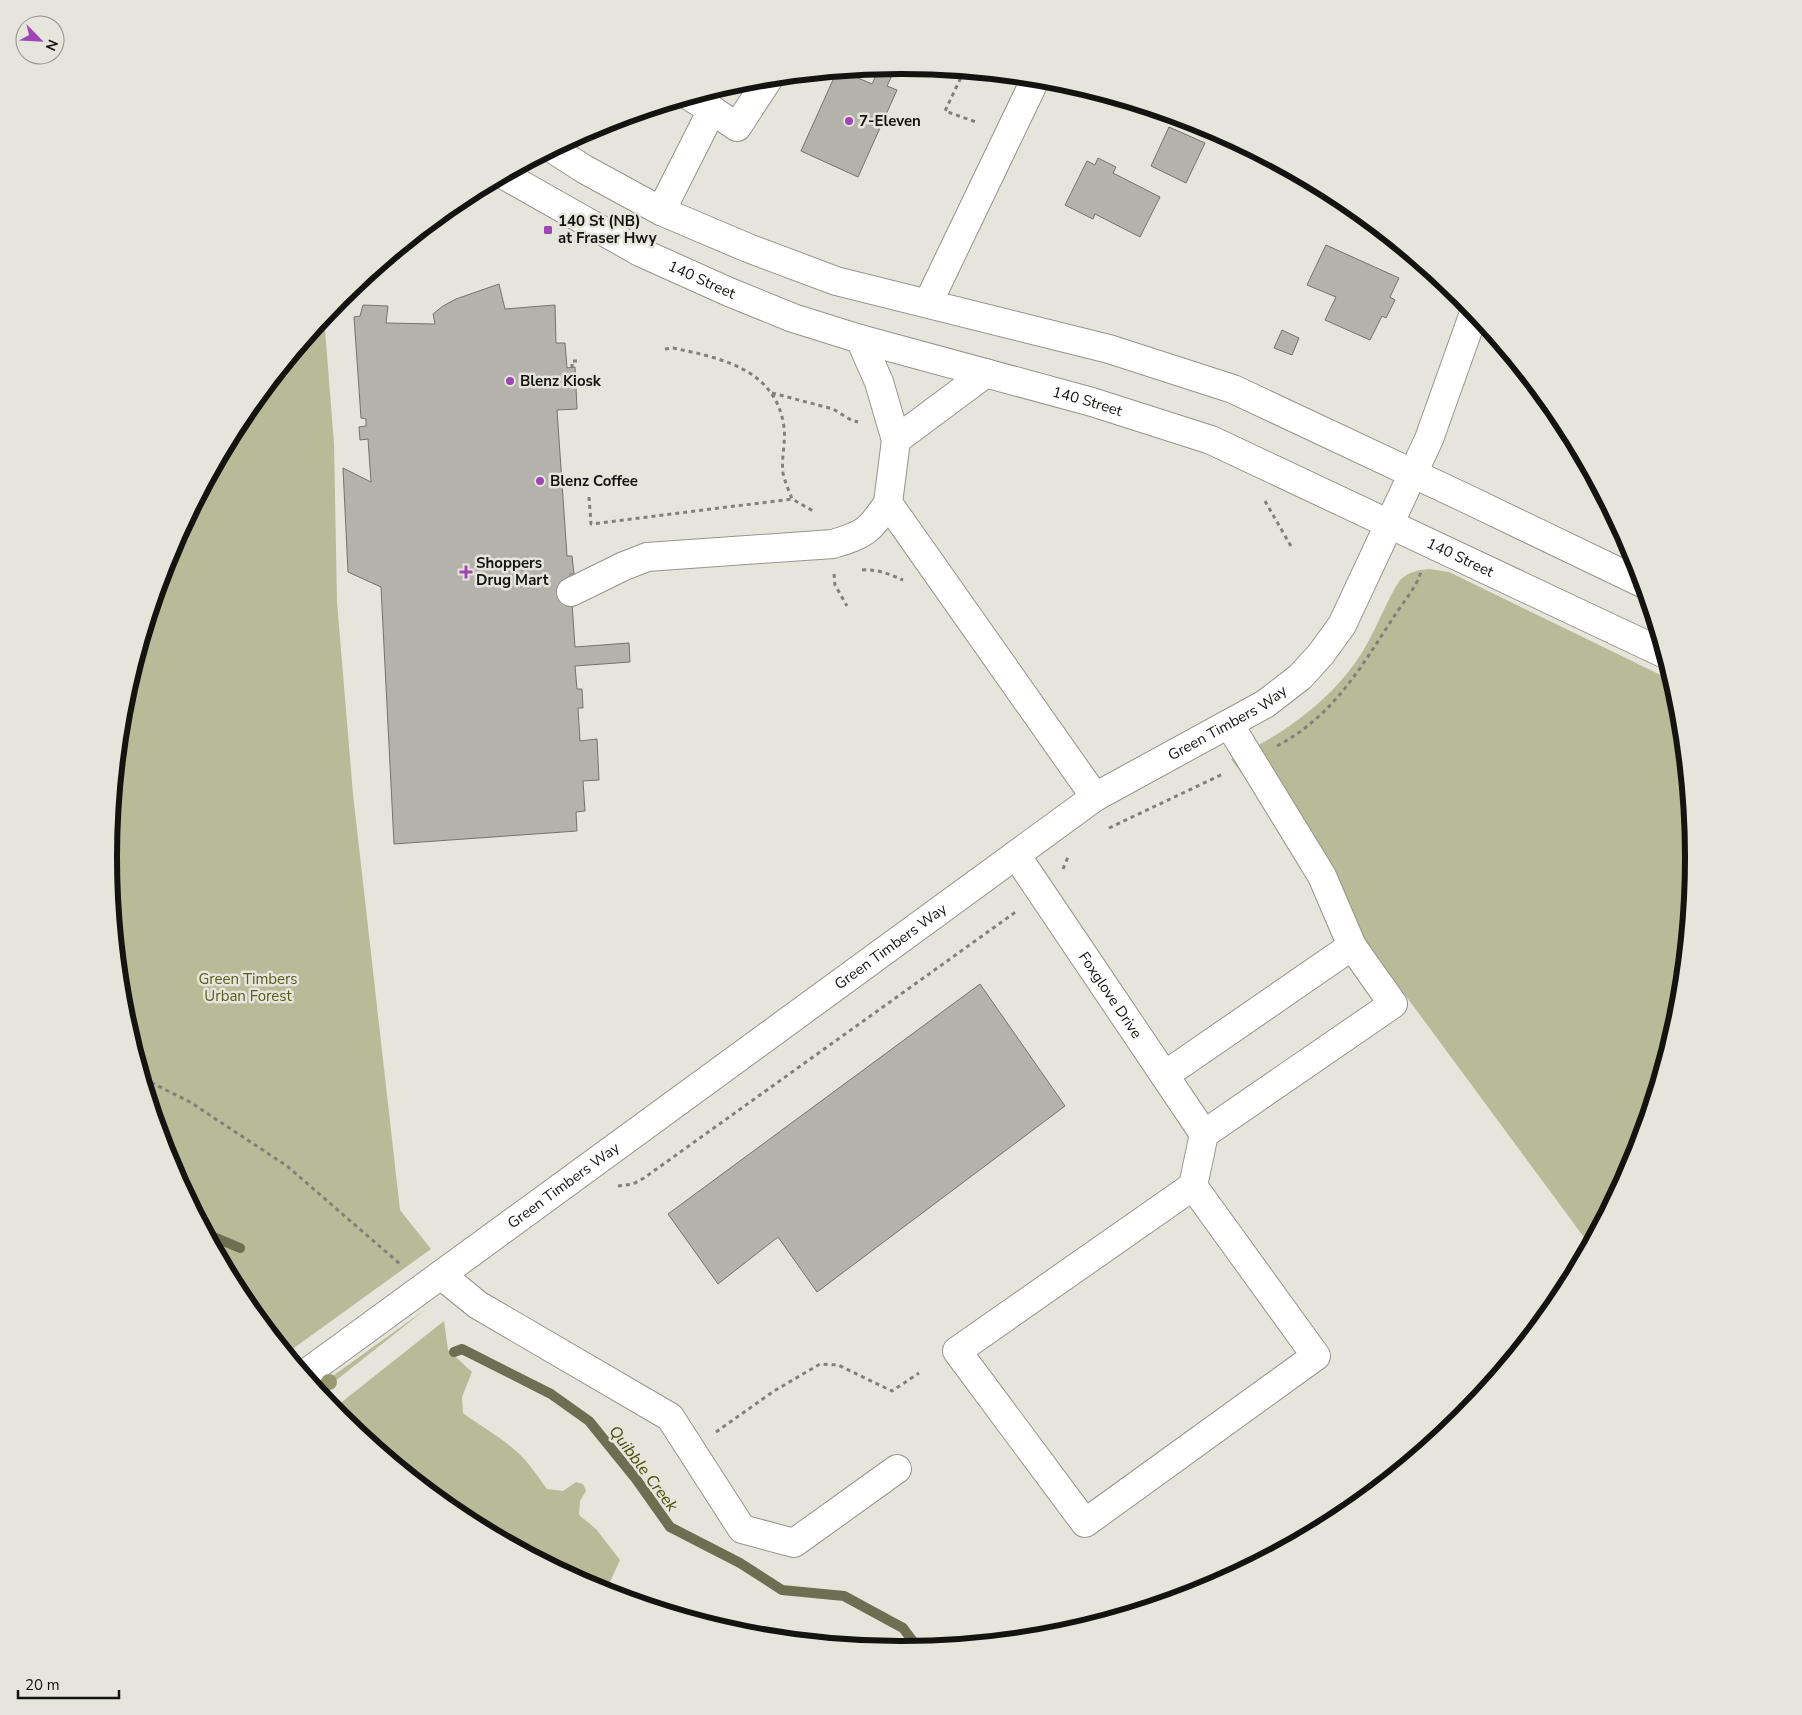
<svg xmlns="http://www.w3.org/2000/svg" width="1802" height="1715" font-family="'Nunito Sans',sans-serif">
  <rect width="100%" height="100%" fill="#e5e5dc"/>
  <!-- green -->
  <path fill="#b8ba98" d="M324 317 334 444 337 602 353 794 400 1210 431 1249 287 1353 242 1298 169 1161 124 1012 109 857 124 703 169 554 242 417Z
    M1429 569 1449 572 1671 680 1678 703 1693 858 1678 1012 1633 1161 1589 1244 1231 759C1284 735 1340 695 1368 642 1379 622 1387 600 1400 580 1409 572 1417 570 1429 569Z
    M426 1309 320 1393 316 1388Z
    M444 1321 448 1350 472 1372 462 1397 463 1413C484 1429 509 1441 526 1461 534 1470 540 1480 547 1489L563 1491 576 1482 583 1484 586 1491 580 1501 579 1515 596 1529 620 1560 610 1582 596 1589 460 1516 340 1418 333 1409Z"/>
  <g fill="none" stroke-linecap="round" stroke-linejoin="round">
    <!-- stream -->
    <path stroke="#6d6e52" stroke-width="10" d="M209 1235 240 1248
      M454 1352 462 1349 551 1394 589 1421 636 1479 670 1527 740 1563 782 1590 844 1596 903 1628 918 1648"/>
  </g>
  <!-- building -->
  <path fill="#b3b3ab" stroke="#73736b" d="M897 65 887 86 897 90 858 177 801 151 837 71H842L872 84 880 67Z
    M1169 127 1205 143 1186 183 1151 166Z
    M1098 158 1116 167 1113 173 1160 197 1140 237 1095 214 1093 219 1065 205 1087 161 1095 165Z
    M1326 245 1399 278 1390 297 1395 300 1386 318 1382 316 1370 340 1325 320 1336 297 1307 285Z
    M499 284 505 309 555 305 556 343H565L567 368 575 367 577 409 557 410 567 556H572L574 574H570L575 647 629 643 630 662 575 666 577 689H582L583 708H578L580 741 597 739 599 780 583 781 585 811 576 812 577 831 394 844 381 587 348 572 343 468 371 482 368 439 360 440 359 427 366 426V419L361 418 354 317 360 316 363 305 388 306 386 323 435 324 433 314 443 306 456 299Z
    M1282 330 1299 338 1292 355 1274 348Z
    M980 984 1065 1106 817 1292 778 1237 718 1284 668 1214Z"/>
  <g fill="none" stroke-linecap="round" stroke-linejoin="round">
    <!-- minor casing -->
    <g stroke="#95958d" stroke-width="30">
      <g id="minor">
        <path d="M712 110 737 127 769 78"/>
        <path d="M661 211 712 110 691 97"/>
        <path d="M928 303 1036 78"/>
        <path d="M860 339 879 382 896 440 888 503 1095 797"/>
        <path d="M896 440 986 373"/>
        <path d="M571 592 624 566 647 557 833 544C866 534 869 531 888 503"/>
        <path id="s1" d="M1016 855 1204 1134"/>
        <path d="M1165 1075 1352 946"/>
        <path d="M1193 1186 1316 1356 1085 1523 957 1351 1193 1186 1204 1134 1393 1004 1352 946 1322 876 1229 724"/>
        <path d="M441 1275 478 1305 670 1417 742 1529 794 1543 897 1469"/>
        <path id="s2" d="M305 1374 1095 797 1265 704 1300 677 1321 654 1342 625 1429 439 1474 313"/>
      </g>
    </g>
    <!-- major casing -->
    <g stroke="#95958d" stroke-width="30">
      <g id="major">
        <path d="M553 149 584 169 661 211 748 248 836 281 1109 349 1233 389 1463 497 1642 583"/>
        <path id="s3" d="M504 175 640 252 729 292 793 318 860 339 1092 402 1211 440 1663 653"/>
      </g>
    </g>
    <!-- path -->
    <path stroke="#81817b" stroke-width="3" stroke-dasharray="4 4" stroke-linecap="butt" d="M964 71 945 111 976 122
      M665 349 673 348C721 358 776 369 784 427 786 442 781 458 783 473 785 482 789 491 792 499L815 512
      M572 368V361H581
      M772 393 833 409 851 420 858 422
      M589 497 591 524 792 499
      M1265 501 1292 548
      M862 570C878 569 889 574 903 580
      M834 574 835 585 847 606
      M1277 746C1333 716 1360 669 1393 618 1402 604 1416 588 1421 572
      M1109 828 1223 774
      M1063 869 1068 857
      M144 1079 190 1102 287 1166 400 1264
      M618 1186 633 1184 644 1178 1017 911
      M716 1432 774 1391 820 1364 838 1365 892 1391 919 1373"/>
    <!-- minor -->
    <use href="#minor" stroke="#fff" stroke-width="28"/>
    <!-- major -->
    <use href="#major" stroke="#fff" stroke-width="28"/>
  </g>
  <!-- trees -->
  <circle fill="#999971" cx="329" cy="1382" r="8"/>
  <!-- markers -->
  <g fill="#9e47b4" stroke="#e5e5dc" stroke-width="2">
    <circle cx="849" cy="121" r="5"/>
    <rect x="543" y="225" width="10" height="10" rx="2.5"/>
    <circle cx="510" cy="381" r="5"/>
    <circle cx="540" cy="481" r="5"/>
    <path d="M463.5 564.5h5v5h5v5h-5v5h-5v-5h-5v-5h5z"/>
  </g>
  <g text-anchor="middle" stroke-width="5" stroke-linejoin="round" paint-order="stroke">
    <!-- poi labels -->
    <g font-size="15" font-weight="bold" fill="#131310" stroke="#e5e5dc" text-anchor="start">
      <text x="859" y="126">7-Eleven</text>
      <text x="558" y="226">140 St (NB)<tspan x="558" dy="17">at Fraser Hwy</tspan></text>
      <text x="520" y="386">Blenz Kiosk</text>
      <text x="550" y="486">Blenz Coffee</text>
      <text x="476" y="568">Shoppers<tspan x="476" dy="17">Drug Mart</tspan></text>
    </g>
    <!-- street labels -->
    <g font-size="15" fill="#131310" stroke="#e5e5dc">
      <text dy="5" stroke="none"><textPath href="#s3" startOffset="224">140 Street</textPath></text>
      <text dy="5" stroke="none"><textPath href="#s3" startOffset="629">140 Street</textPath></text>
      <text dy="5" stroke="none"><textPath href="#s3" startOffset="1034">140 Street</textPath></text>
      <text dy="5" stroke="none"><textPath href="#s2" startOffset="1130">Green Timbers Way</textPath></text>
      <text dy="5" stroke="none"><textPath href="#s2" startOffset="725">Green Timbers Way</textPath></text>
      <text dy="5" stroke="none"><textPath href="#s1" startOffset="169">Foxglove Drive</textPath></text>
      <text dy="5" stroke="none"><textPath href="#s2" startOffset="320">Green Timbers Way</textPath></text>
    </g>
    <!-- park labels -->
    <g font-size="15" fill="#5b5a1a" stroke="#e5e5dc">
      <text x="248" y="984">Green Timbers<tspan x="248" dy="17">Urban Forest</tspan></text>
    </g>
    <!-- water labels -->
    <g font-size="16" font-style="italic" fill="#4e4d07" stroke="#e5e5dc">
      <text transform="translate(644 1468) rotate(53)" y="6">Quibble Creek</text>
    </g>
  </g>
  <!-- crop -->
  <path d="M0 0H1802V1715H0ZM900 74H902A783 783 0 0 1 1685 857V858A783 783 0 0 1 902 1641H900A783 783 0 0 1 117 858V857A783 783 0 0 1 900 74Z" fill="#e5e5dc" fill-rule="evenodd"/>
  <path fill="none" stroke="#131310" stroke-width="6" d="M900 74H902A783 783 0 0 1 1685 857V858A783 783 0 0 1 902 1641H900A783 783 0 0 1 117 858V857A783 783 0 0 1 900 74Z"/>
  <!-- north arrow -->
  <g transform="translate(40 40) rotate(114)"><circle r="24" fill="#e5e5dc" stroke="#91918a"/>
  <path d="M0-4L9 19L0 12L-9 19Z" fill="#9e47b4"/>
  <text y="-8" font-size="14" font-weight="bold" text-anchor="middle" fill="#131310">N</text>
  </g>
  <!-- scale -->
  <path d="M18 1690v8h101v-8" fill="none" stroke="#131310" stroke-width="2.5"/>
  <text x="25" y="1690" font-size="15" fill="#131310" stroke="#e5e5dc" stroke-width="4" paint-order="stroke">20 m</text>
</svg>
